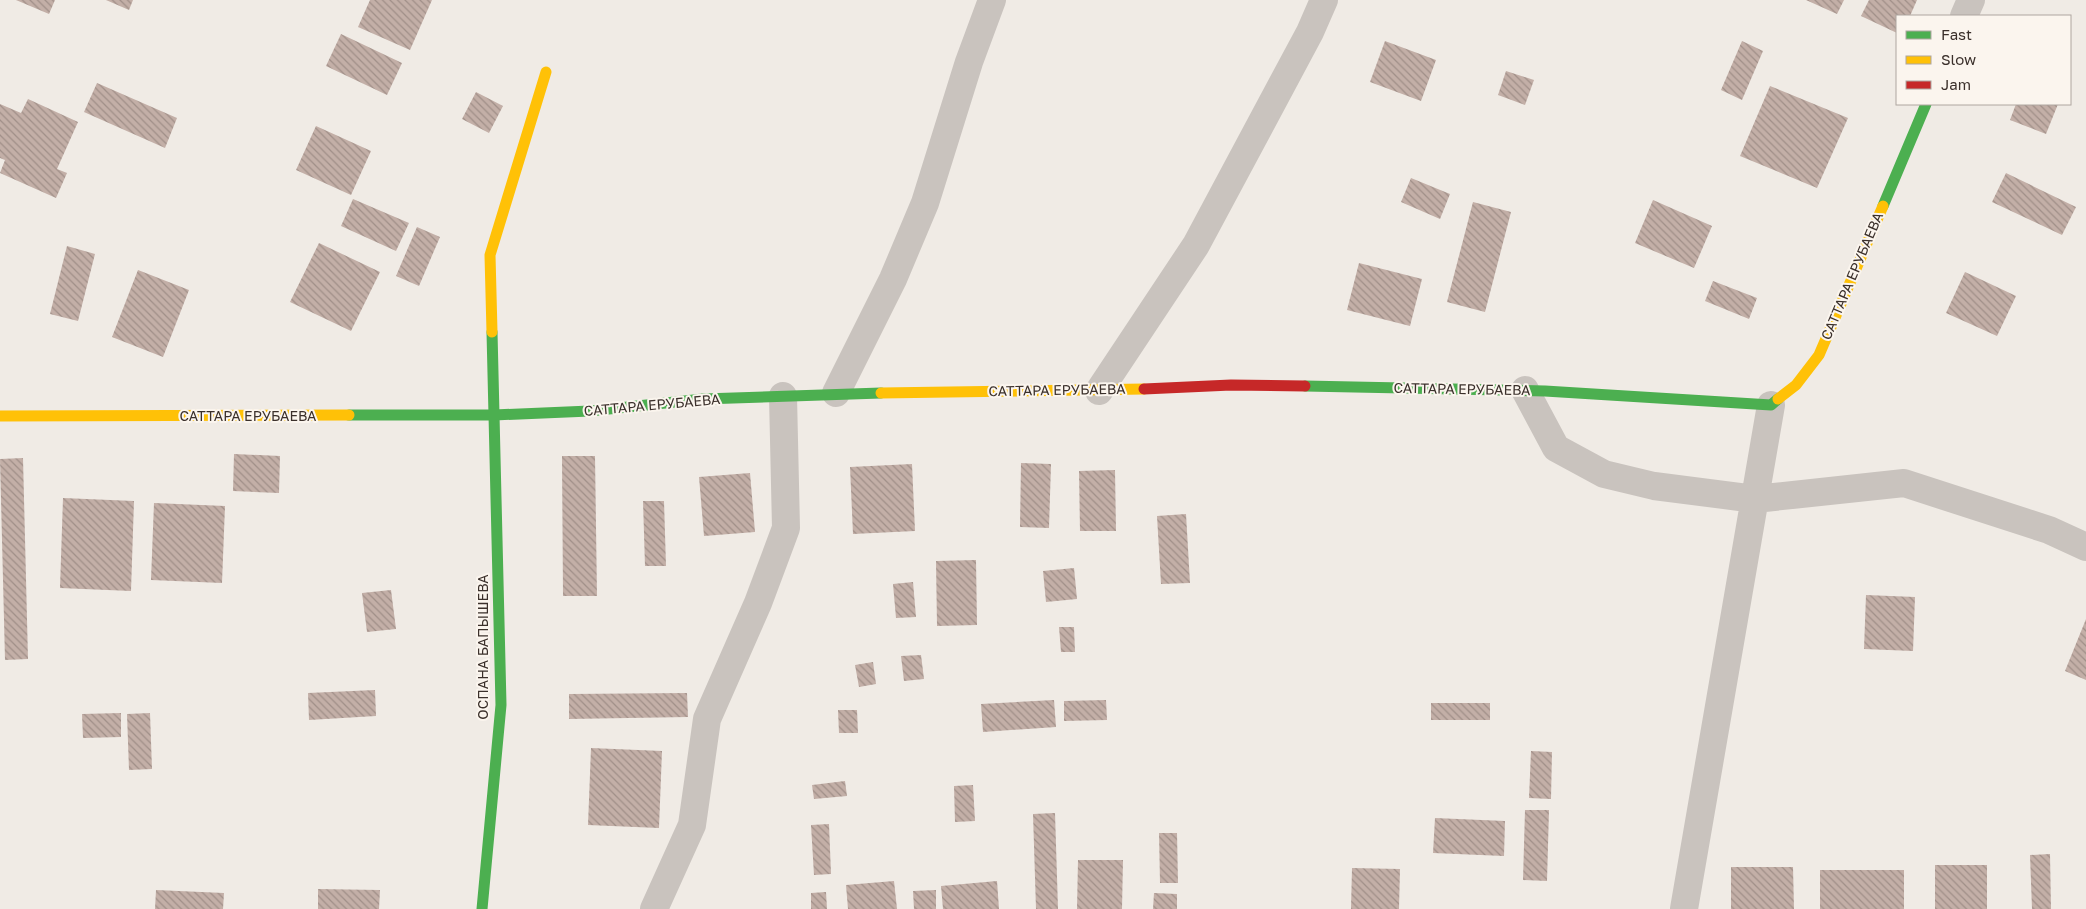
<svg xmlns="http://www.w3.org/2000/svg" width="2086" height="909" font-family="'Golos Text',sans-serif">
  <defs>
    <pattern id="building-back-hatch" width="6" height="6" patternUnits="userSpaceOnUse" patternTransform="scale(1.25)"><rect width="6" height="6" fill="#c3afa7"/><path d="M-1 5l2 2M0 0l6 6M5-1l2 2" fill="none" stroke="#a08f88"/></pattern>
  </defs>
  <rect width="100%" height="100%" fill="#f0ebe5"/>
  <!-- building -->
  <path fill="url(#building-back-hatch)" d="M16 0H55L49 14Z
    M106 0H133L129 10Z
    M370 0H432L410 50 358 27Z
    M1806 0H1844L1837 14Z
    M1869 0H1917L1910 16H1897V33L1861 16Z
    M341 34 402 63 387 95 326 66Z
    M1385 41 1436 60 1421 101 1370 82Z
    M1742 41 1763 51 1742 100 1721 90Z
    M1506 71 1534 80 1525 105 1498 95Z
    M97 83 177 118 165 148 84 112Z
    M1770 86 1848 118 1817 188 1740 156Z
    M476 92 503 106 489 133 462 119Z
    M28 99 78 122 57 169 67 173 56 198 0 173 5 160 0 158V104L21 113Z
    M2016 104H2058L2046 134 2010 120Z
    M316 126 371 151 351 195 296 170Z
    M2006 173 2076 207 2062 235 1992 202Z
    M1411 178 1450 194 1440 219 1401 202Z
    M353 199 409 223 396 251 341 226Z
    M1653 200 1712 226 1694 268 1635 243Z
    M1473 202 1511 212 1485 312 1447 302Z
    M417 227 440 237 419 286 396 276Z
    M319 243 380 272 351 331 290 302Z
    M67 246 95 254 78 321 50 314Z
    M1359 263 1422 279 1410 326 1347 310Z
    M138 270 189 290 163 357 112 337Z
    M1965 272 2016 296 1997 336 1946 313Z
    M1713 281 1757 298 1749 319 1705 301Z
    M234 454 280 456 279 493 233 491Z
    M562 456H595L597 596H563Z
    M23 458 28 659 5 660 0 459Z
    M1021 463 1051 464 1049 528 1020 527Z
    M912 464 915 531 853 534 850 467Z
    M1115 470 1116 531H1080L1079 471Z
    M750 473 755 532 704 536 699 477Z
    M63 498 134 501 131 591 60 588Z
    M643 501H664L666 566H645Z
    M154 503 225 506 222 583 151 580Z
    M1186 514 1190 583 1161 584 1157 516Z
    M976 560 977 625 937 626 936 561Z
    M1074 568 1077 599 1046 602 1043 571Z
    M913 582 916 617 896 618 893 584Z
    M391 590 396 629 367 632 362 593Z
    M1866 595 1915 597 1913 651 1864 649Z
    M2086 619V680L2065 671Z
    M1059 627H1074L1075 652H1061Z
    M921 655 924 679 904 681 901 656Z
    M873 662 876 684 859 687 855 665Z
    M375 690 376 716 309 720 308 693Z
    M687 693 688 717 569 719V694Z
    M1054 700 1056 727 983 732 981 704Z
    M1106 700 1107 720 1064 721V701Z
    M1431 703H1490V720H1431Z
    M838 710H857L858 733H839Z
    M121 713V737L83 738 82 714Z
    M150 713 152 769 129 770 127 714Z
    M591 748 662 751 659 828 588 825Z
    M1531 751 1552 752 1551 799 1529 798Z
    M845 781 847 796 814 799 812 785Z
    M973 785 975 821 955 822 954 786Z
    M1525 810H1549L1547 881 1523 880Z
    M1055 813 1058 909H1036L1033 814Z
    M1435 818 1505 821 1504 856 1433 853Z
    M829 824 831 874 814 875 811 825Z
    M1159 833H1177L1178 883H1160Z
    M2050 854 2051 909H2032L2030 855Z
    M1078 860H1123L1122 909H1077Z
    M1935 865H1987V909H1935Z
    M1731 867H1793L1794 909H1731Z
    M1352 868 1400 869 1399 909H1351Z
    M1820 870H1904V909H1820Z
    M894 881 897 909H848L846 885Z
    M997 881 999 909H943L941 886Z
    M318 889 380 890 379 909H318Z
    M156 890 224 893 223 909H155Z
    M936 890V909H914L913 891Z
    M826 892 827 909H811V893Z
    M1154 893 1177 894V909H1153Z"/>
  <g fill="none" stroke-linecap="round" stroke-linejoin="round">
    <!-- street -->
    <path stroke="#c9c3be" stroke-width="28" d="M1964 16 1971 0
      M1525 390 1556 448 1604 474 1654 486 1755 499 1904 483 2049 530 2086 547
      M1099 391 1196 245 1310 32 1324 0
      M836 393 893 279 925 203 969 62 992 0
      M654 909 692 825 707 719 758 603 786 528 783 396
      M1684 909 1771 405"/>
    <!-- fast -->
    <path stroke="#4caf50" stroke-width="11" d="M1883 206 1926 104
      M1305 386 1545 391 1771 405 1778 399
      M349 415H494L590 411 703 399 881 393
      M482 909 501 705 492 332"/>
    <!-- slow -->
    <path stroke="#ffc107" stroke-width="11" d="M492 332 490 255 546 72
      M881 393 1144 389
      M1778 399 1796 385 1819 355 1883 206
      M0 416 349 415"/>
    <!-- jam -->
    <path stroke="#c62828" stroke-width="11" d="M1144 389 1231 385 1305 386"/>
  </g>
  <g text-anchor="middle" stroke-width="4" stroke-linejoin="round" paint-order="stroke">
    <!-- street labels -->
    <g font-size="14" fill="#3b302b" stroke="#fbf5ee">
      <text transform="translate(1852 276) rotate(-67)" y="5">САТТАРА ЕРУБАЕВА</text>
      <text transform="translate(1462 389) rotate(1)" y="5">САТТАРА ЕРУБАЕВА</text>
      <text transform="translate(1057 390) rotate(-1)" y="5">САТТАРА ЕРУБАЕВА</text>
      <text transform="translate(652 405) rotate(-5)" y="5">САТТАРА ЕРУБАЕВА</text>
      <text x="248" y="421">САТТАРА ЕРУБАЕВА</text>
      <text transform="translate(483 647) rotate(-90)" y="5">ОСПАНА БАПЫШЕВА</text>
    </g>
  </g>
  <!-- legend -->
  <rect x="1896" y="15" width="175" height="90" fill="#fbf5ee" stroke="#aea6a0"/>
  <rect x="1906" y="31" width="25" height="8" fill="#4caf50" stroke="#aea6a0"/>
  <text x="1941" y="40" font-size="15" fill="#3b302b">Fast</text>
  <rect x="1906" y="56" width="25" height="8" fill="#ffc107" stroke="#aea6a0"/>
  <text x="1941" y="65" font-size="15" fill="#3b302b">Slow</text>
  <rect x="1906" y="81" width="25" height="8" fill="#c62828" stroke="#aea6a0"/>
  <text x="1941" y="90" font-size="15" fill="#3b302b">Jam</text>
</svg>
